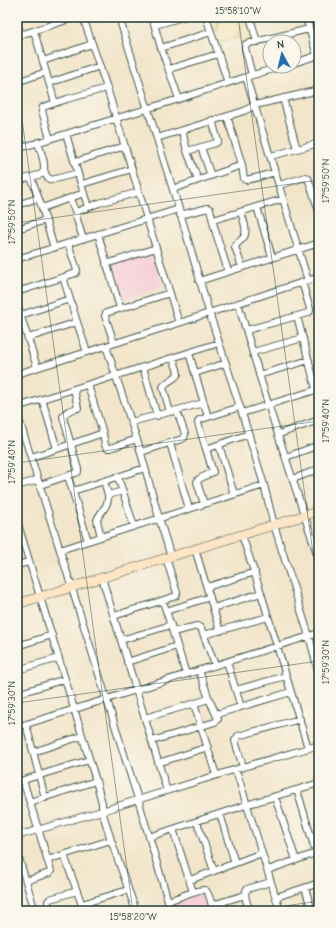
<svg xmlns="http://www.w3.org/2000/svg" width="336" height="928" font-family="'Comic Neue',sans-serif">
  <rect width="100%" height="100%" fill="#fbf7ec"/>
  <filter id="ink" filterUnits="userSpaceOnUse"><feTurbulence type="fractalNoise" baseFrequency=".025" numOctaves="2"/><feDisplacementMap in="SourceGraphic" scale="8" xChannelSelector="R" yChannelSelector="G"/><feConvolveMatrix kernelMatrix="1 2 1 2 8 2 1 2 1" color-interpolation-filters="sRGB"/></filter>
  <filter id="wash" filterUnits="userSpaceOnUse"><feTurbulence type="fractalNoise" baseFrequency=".012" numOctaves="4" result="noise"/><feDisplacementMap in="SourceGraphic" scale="16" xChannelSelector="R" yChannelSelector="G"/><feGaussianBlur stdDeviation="0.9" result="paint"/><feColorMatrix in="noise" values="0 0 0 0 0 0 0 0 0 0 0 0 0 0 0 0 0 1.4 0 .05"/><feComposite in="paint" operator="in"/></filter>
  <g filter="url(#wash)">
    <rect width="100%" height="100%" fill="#f2e5ca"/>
    <!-- built -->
    <path fill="#f6cfd8" d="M152 250 163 287 122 301 108 264Z
      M204 892 211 911H177L174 902Z"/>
    <!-- sand -->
    <path fill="#eeda9e" stroke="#868c69" d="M207 17H218L217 32 220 17H249L256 40 243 44 241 43 240 37 242 24 238 38 216 43Z"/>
  </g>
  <g filter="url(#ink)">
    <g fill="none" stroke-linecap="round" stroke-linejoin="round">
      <!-- street casing -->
      <g stroke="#3f564a" stroke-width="8">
        <path id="street" d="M83 17 107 88 179 323
          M119 17 179 209 209 312 242 413 264 485 274 525 309 636 319 674
          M152 17 161 48 179 99
          M206 17 228 83
          M250 17 257 42
          M306 17 317 56
          M17 23 21 35
          M155 25 183 17
          M34 31 55 103
          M17 36 76 17
          M161 48 211 32
          M43 61 92 44
          M294 63 319 55
          M169 69 218 54
          M252 75 245 48 246 44 309 29
          M246 77 308 281
          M17 82 46 72
          M49 83 100 66
          M283 98 297 149
          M227 116 242 165 244 179 246 180 259 177 275 172
          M17 130 22 147
          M182 130 187 151 198 180
          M66 134 88 207
          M157 138 244 111 255 105 319 90
          M50 139 42 111 43 107 67 99 107 88
          M201 147 211 176
          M17 149 179 99 246 77 283 66
          M187 151 216 143 218 141 212 120
          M271 156 319 143
          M75 162 125 146
          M44 170 47 177 51 180 78 173
          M31 177 42 208 54 248
          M17 181 42 174C48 167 40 151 38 142
          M82 184 132 169
          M279 185 306 177 308 178 319 211
          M173 189 242 165
          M70 199 76 213
          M17 205 38 198
          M257 207 272 257
          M42 208 84 193
          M241 212C243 219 248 231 244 237 241 241 237 242 235 247L242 267
          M180 215 208 208 210 209 215 230 228 271
          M213 220 283 199
          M17 229 46 220
          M98 234 120 308
          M83 239 76 216V212L99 203 139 192
          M17 259 179 209
          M106 264 156 248
          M63 277 77 322 87 352
          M199 281 319 243
          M17 292 76 273 77 270 68 243
          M238 303 268 404 319 560
          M17 304 37 367
          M21 315 70 299
          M297 316 316 389
          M247 330 308 313 310 311V309L302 282
          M28 338 77 322
          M114 343 105 316 106 313 170 293
          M106 346 139 446 159 518 171 557
          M253 352 303 338
          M189 353 208 417 240 407
          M143 367 157 416
          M195 373 226 363
          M17 374 179 323 272 292 319 277
          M259 375 309 360
          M17 407 219 343
          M170 412 163 387C166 381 174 380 178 374L177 369 173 358
          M17 413 138 799 171 911
          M242 413 319 389
          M208 417 199 420 198 423 206 449 249 434
          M131 422 204 403
          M103 433 105 445 107 448H110L137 439
          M279 434 319 420
          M170 443 189 509
          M219 445 234 494
          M57 449 103 433 88 385
          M141 452 182 439 184 438 185 434 177 411
          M31 457 57 449 42 399
          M286 457 319 445
          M68 476 88 541
          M118 477 134 526
          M293 479 319 469
          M104 481 108 495 123 491
          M40 485 76 473 78 472V469L63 417C65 410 73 410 78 408L74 389
          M17 486 38 480
          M73 491 145 468
          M204 504 197 482 199 479 213 472 206 449
          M17 521 96 781 102 803V811L111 840 136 911
          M101 537 97 520C101 510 109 507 108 495
          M195 549 220 631
          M60 550 264 485
          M17 565 29 562
          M102 578 167 791
          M207 587 255 572
          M261 593 308 748
          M163 601 186 674
          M213 608 261 593 242 535
          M166 611 210 597
          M114 616 176 596 177 593 166 558
          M173 632 197 626 201 628 215 665
          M204 635 268 617
          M121 640 171 625
          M17 646 52 635
          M127 662 177 646
          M227 662 241 707
          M17 670 59 658
          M236 690 286 676
          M17 694 65 679
          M194 704 216 775
          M217 714 291 692
          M145 718 209 699
          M26 724 45 798
          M17 727 319 633
          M152 741 215 722 218 719 209 699 199 670
          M33 752 82 736
          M158 763 208 747
          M243 767 235 741 238 736 300 719
          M236 770 280 911
          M23 780 51 871 49 873 26 881
          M17 782 89 760
          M297 790 316 853
          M275 797 296 860
          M30 802 96 781
          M220 814 235 863
          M197 822 214 871
          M173 829 193 892
          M17 836 102 811 243 767 319 745
          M149 837 246 805 319 783
          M17 852 35 911
          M64 855 77 891
          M47 860 111 840
          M268 870 319 852
          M190 880 262 853
          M305 888 312 911
          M276 897 319 883
          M168 901C174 899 201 888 205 890 209 892 212 906 213 911
          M222 902 224 911
          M82 904 128 890
          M212 905 245 895
          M50 911 48 905V901L50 899 77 891 84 911
          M161 911 170 908
          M250 911C248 904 242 895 247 889L271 882"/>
      </g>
      <!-- secondary casing -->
      <g stroke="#3f564a" stroke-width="10">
        <path id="secondary" d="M17 604 319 511"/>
      </g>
      <!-- street -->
      <use href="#street" stroke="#fff" stroke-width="6"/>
      <!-- secondary -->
      <use href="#secondary" stroke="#fde5c5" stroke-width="9"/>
    </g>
  </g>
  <!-- ticks -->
  <path fill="none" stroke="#1f3d34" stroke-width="1" stroke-opacity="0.45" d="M238 17 319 596M17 84 133 911M17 223 319 180M17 463 319 421M17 703 319 661M251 911 319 901"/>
  <!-- margin -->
  <rect width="336" height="928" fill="none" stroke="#fbf7ec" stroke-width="44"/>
  <!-- north arrow -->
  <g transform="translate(282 54) rotate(352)"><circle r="19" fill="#fbf7ec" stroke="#a3ada2"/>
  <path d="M0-3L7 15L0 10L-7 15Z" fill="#1f6fb2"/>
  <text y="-6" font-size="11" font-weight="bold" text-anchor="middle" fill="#1f3d34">N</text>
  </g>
  <rect x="22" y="22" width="292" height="884" fill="none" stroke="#1f3d34" stroke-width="1.5"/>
  <g font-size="10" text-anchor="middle" fill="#1f3d34">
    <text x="238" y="14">15°58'10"W</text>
    <text transform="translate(325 181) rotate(-90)" y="4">17°59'50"N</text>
    <text transform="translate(11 222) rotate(-90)" y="4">17°59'50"N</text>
    <text transform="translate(325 421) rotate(-90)" y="4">17°59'40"N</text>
    <text transform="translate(11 462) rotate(-90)" y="4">17°59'40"N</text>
    <text transform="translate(325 662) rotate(-90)" y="4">17°59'30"N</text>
    <text transform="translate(11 703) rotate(-90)" y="4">17°59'30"N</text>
    <text x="133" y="920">15°58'20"W</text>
  </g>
</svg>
